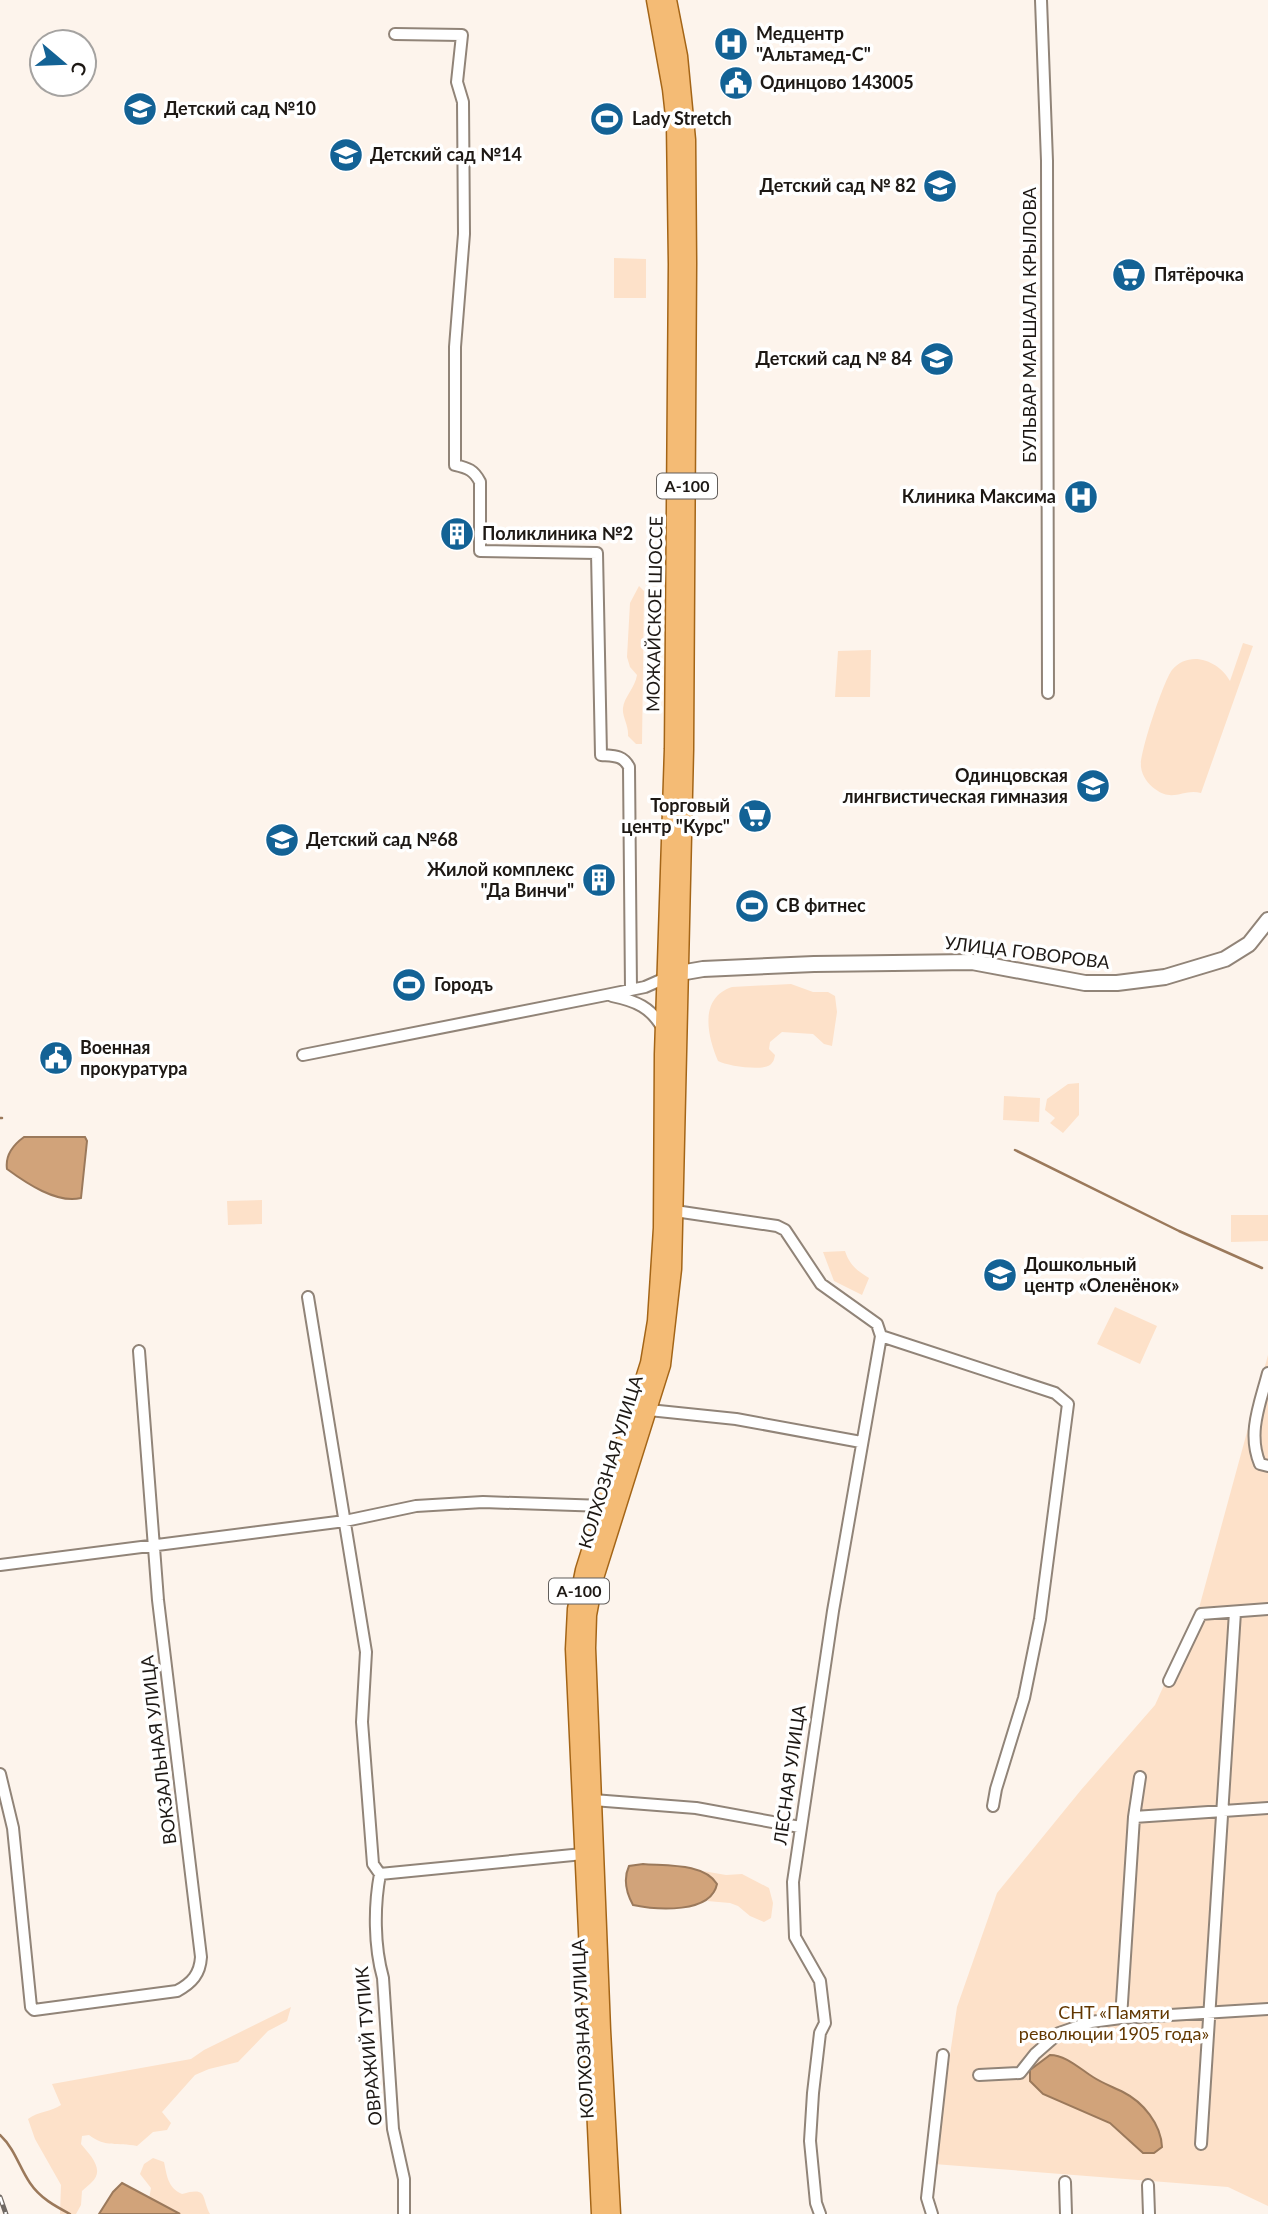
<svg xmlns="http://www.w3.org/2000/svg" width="1268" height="2214" font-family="Lato,sans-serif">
  <rect width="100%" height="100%" fill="#fdf4ec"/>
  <!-- green -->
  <path fill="#fde1c9" d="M614 258 646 259V298H614Z
    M639 586 644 591 642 744H636L628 736C629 726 622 717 623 708 624 697 635 688 637 675L630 667 627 657 630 603Z
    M1243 643 1253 646 1201 793C1184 788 1173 803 1155 789 1148 784 1142 776 1141 767 1139 754 1164 680 1172 670 1190 649 1219 661 1230 681Z
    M871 650 870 697H835L838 651Z
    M791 984 813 992H828L835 996 837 1012 832 1046 824 1044 813 1034 782 1032 770 1042 769 1049 775 1055C774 1060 774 1061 770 1065 762 1071 727 1066 718 1061 707 1035 699 998 732 987Z
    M1079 1083V1115L1063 1133 1050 1123 1055 1118 1045 1110 1047 1099 1068 1084Z
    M1004 1096 1040 1098 1039 1122 1003 1120Z
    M262 1200V1224L228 1225 227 1201Z
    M1231 1215H1268V1241L1231 1242Z
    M845 1251C849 1264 857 1271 869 1278L862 1295 834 1281 823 1252Z
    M1115 1307 1157 1326 1140 1364 1097 1344Z
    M1268 1355V2206L1228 2187 934 2164 957 2007 997 1893 1081 1790 1155 1705 1199 1608Z
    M703 1871 726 1875 742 1874 769 1888 773 1903 771 1918 764 1922 750 1916 738 1906 730 1903 707 1901 715 1893Z
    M291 2007 287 2021 268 2031 238 2062 209 2069 195 2075 162 2112 171 2123 167 2130 153 2132 137 2146C117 2142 106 2148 89 2135L82 2136 81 2144C90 2155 106 2170 91 2183 88 2186 85 2188 82 2191L81 2205 76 2214H60L61 2185 35 2139 28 2119C38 2111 51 2112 61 2105L52 2084 191 2059 204 2050Z
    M153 2158 164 2162C167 2176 168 2188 182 2194 209 2186 201 2198 210 2214H180L149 2199 151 2188 140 2174 144 2164Z"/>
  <!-- water -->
  <path fill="#d1a37a" stroke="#9b795b" stroke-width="2" d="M24 1137H85L87 1141 81 1198C57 1204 26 1183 7 1169 5 1155 13 1145 24 1137Z
    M643 1864C666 1866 704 1863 717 1884 711 1914 657 1910 633 1905 627 1894 623 1879 629 1866Z
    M1050 2055C1066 2055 1080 2069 1093 2077 1102 2083 1113 2087 1123 2092 1143 2102 1161 2124 1162 2147L1154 2153H1143L1110 2123 1043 2094 1030 2081V2070Z
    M122 2183 180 2214H99L113 2192Z"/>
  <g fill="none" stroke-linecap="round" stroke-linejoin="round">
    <!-- stream -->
    <path stroke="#9b795b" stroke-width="2.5" d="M0 1118H2
      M1015 1150 1179 1231 1262 1268
      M0 2135C15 2149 19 2167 30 2183 40 2198 55 2206 70 2214"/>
    <!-- minor casing -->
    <g stroke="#918478" stroke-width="14">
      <path id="minor" d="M1041 0 1047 161 1048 693
        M395 34 462 35 457 82 463 102 464 234 455 347V465C468 468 474 470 480 482V551L597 553 601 755C614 756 623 755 629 767L631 990
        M612 996C636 1001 651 1007 663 1029
        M303 1055 606 995 645 987 670 976
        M675 1211 777 1226 785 1230 821 1284 877 1324 881 1336
        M308 1297 366 1652 362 1722 373 1864 380 1874
        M881 1336 1055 1393 1068 1404 1040 1619 1024 1698 996 1789 993 1806
        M1268 1373C1260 1404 1247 1433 1260 1464L1268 1466
        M649 1410 736 1419 861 1442
        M0 1565 345 1521 416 1506 483 1502 605 1506
        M1169 1681 1201 1614 1268 1609
        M0 1774 13 1828 31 2007 34 2010 177 1991C192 1983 200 1974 201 1957L158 1600 139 1351
        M593 1800 696 1808 800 1827
        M1134 1817 1268 1808
        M380 1874C374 1906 374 1946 383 1978L393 2129 404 2179V2214
        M380 1874 583 1854
        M1121 2018 1134 1817 1140 1777
        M979 2075 1020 2073 1035 2054 1059 2033 1091 2022 1121 2018 1268 2009
        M1201 2144 1235 1612
        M1065 2182 1066 2214
        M1148 2185 1149 2214
        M820 2214 816 2203 810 2141 813 2093 820 2033 825 2023 820 1981 795 1937 793 1882 833 1611 881 1336
        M932 2214 927 2198 943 2055"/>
    </g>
    <!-- secondary casing -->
    <g stroke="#918478" stroke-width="18">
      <path id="secondary" d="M680 973 703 969 814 964 972 962 1085 983H1117L1165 977 1225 959 1249 944 1268 920"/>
    </g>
    <!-- primary casing -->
    <g stroke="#a46517" stroke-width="19">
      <path id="primary" d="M600 2214 574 1649 576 1609 584 1570 649 1363 656 1321 662 1228 663 1054 673 749 677 264 675 125 671 89 655 0
        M612 2214 602 2030 587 1648 588 1615 595 1578 662 1365 673 1269 685 749 688 263 687 140 679 56 668 0"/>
    </g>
    <!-- minor -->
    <use href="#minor" stroke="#fff" stroke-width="10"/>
    <!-- secondary -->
    <use href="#secondary" stroke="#fff" stroke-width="14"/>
    <!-- primary -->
    <use href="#primary" stroke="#f4bb75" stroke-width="16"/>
    <!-- rail casing -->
    <g stroke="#706964" stroke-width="5">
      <path id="rail" d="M0 2197 6 2214"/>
    </g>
    <!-- rail -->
    <use href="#rail" stroke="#fff" stroke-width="2.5" stroke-dasharray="8" stroke-linecap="butt"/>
  </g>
  <!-- icons -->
  <defs>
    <g id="hospital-disc" transform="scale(1.75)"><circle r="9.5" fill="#136295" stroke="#fff"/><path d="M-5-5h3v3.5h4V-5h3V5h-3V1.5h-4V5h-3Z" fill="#fff"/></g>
    <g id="civic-disc" transform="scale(1.75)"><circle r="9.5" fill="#136295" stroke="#fff"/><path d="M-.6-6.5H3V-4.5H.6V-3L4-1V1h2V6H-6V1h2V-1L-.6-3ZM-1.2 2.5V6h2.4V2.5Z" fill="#fff"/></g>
    <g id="school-disc" transform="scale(1.75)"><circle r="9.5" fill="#136295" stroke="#fff"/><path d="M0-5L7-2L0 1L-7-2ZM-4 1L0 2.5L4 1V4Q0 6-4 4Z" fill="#fff"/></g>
    <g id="stadium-disc" transform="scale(1.75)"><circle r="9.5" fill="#136295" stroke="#fff"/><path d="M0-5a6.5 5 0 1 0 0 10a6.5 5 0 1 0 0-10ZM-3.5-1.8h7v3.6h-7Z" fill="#fff"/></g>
    <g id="supermarket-disc" transform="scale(1.75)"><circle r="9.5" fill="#136295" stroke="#fff"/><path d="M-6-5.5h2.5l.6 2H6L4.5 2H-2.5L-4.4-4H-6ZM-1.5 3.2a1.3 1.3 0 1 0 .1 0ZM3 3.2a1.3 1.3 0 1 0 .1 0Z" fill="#fff"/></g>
    <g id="building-disc" transform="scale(1.75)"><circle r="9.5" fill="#136295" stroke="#fff"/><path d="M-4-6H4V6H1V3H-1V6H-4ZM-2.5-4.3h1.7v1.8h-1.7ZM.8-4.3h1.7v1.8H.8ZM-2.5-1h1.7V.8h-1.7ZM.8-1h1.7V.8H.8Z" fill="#fff"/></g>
  </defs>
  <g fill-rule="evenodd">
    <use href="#hospital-disc" x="731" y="44"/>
    <use href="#civic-disc" x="736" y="83"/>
    <use href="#school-disc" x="140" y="109"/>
    <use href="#stadium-disc" x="607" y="119"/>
    <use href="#school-disc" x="346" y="155"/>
    <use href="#school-disc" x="940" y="186"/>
    <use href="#supermarket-disc" x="1129" y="275"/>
    <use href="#school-disc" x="937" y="359"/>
    <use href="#hospital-disc" x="1081" y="497"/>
    <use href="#building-disc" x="457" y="534"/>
    <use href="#school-disc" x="1093" y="786"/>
    <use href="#supermarket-disc" x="755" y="816"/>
    <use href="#school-disc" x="282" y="840"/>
    <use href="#building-disc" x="599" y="880"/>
    <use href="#stadium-disc" x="752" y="906"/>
    <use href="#stadium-disc" x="409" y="985"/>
    <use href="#civic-disc" x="56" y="1058"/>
    <use href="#school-disc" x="1000" y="1275"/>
  </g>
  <g text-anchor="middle" stroke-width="7" stroke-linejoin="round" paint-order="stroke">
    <!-- shield labels -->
    <g fill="#fff" stroke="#615d5a" stroke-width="2">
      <rect x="657" y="473.5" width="60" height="25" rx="5"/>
      <rect x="549" y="1578.5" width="60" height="25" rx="5"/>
    </g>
    <g font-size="16" font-weight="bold" fill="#1d1814">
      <text x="687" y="492">А-100</text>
      <text x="579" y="1597">А-100</text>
    </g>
    <!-- poi labels -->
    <g font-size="18" font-weight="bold" fill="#1d1814" stroke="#fff" text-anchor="start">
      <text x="756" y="40">Медцентр<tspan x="756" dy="21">"Альтамед-С"</tspan></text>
      <text x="760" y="89">Одинцово 143005</text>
      <text x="164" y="115">Детский сад №10</text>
      <text x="632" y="125">Lady Stretch</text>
      <text x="370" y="161">Детский сад №14</text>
      <text x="916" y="192" text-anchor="end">Детский сад № 82</text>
      <text x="1154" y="281">Пятёрочка</text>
      <text x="912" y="365" text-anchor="end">Детский сад № 84</text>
      <text x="1056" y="503" text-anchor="end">Клиника Максима</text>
      <text x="482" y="540">Поликлиника №2</text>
      <text x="1068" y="782" text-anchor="end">Одинцовская<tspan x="1068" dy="21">лингвистическая гимназия</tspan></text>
      <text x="730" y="812" text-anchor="end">Торговый<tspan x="730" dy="21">центр "Курс"</tspan></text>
      <text x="306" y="846">Детский сад №68</text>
      <text x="574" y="876" text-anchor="end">Жилой комплекс<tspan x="574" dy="21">"Да Винчи"</tspan></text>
      <text x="776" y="912">СВ фитнес</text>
      <text x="434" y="991">Городъ</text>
      <text x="80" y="1054">Военная<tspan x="80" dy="21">прокуратура</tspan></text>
      <text x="1024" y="1271">Дошкольный<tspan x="1024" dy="21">центр «Оленёнок»</tspan></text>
    </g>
    <!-- street labels -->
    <g font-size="18" fill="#1d1814" stroke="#fff">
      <text transform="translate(1030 325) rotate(-90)" y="6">БУЛЬВАР МАРШАЛА КРЫЛОВА</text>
      <text transform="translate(655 614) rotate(-89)" y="6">МОЖАЙСКОЕ ШОССЕ</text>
      <text transform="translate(1027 953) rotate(7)" y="6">УЛИЦА ГОВОРОВА</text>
      <text transform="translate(611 1462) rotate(-73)" y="6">КОЛХОЗНАЯ УЛИЦА</text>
      <text transform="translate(159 1750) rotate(-97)" y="6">ВОКЗАЛЬНАЯ УЛИЦА</text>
      <text transform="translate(790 1775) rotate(-82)" y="6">ЛЕСНАЯ УЛИЦА</text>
      <text transform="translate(583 2029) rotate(-93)" y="6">КОЛХОЗНАЯ УЛИЦА</text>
      <text transform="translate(369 2046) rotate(-95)" y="6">ОВРАЖИЙ ТУПИК</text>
    </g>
    <!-- park labels -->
    <g font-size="18" fill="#623701" stroke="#fff">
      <text x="1114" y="2019">СНТ «Памяти<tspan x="1114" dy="21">революции 1905 года»</tspan></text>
    </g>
  </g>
  <!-- north arrow -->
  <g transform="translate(63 63) rotate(109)"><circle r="33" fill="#ffffff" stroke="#a5a3a1" stroke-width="2"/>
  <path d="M0-5L12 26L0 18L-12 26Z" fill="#136295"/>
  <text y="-10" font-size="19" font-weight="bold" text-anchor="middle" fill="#1d1814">С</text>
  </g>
</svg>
